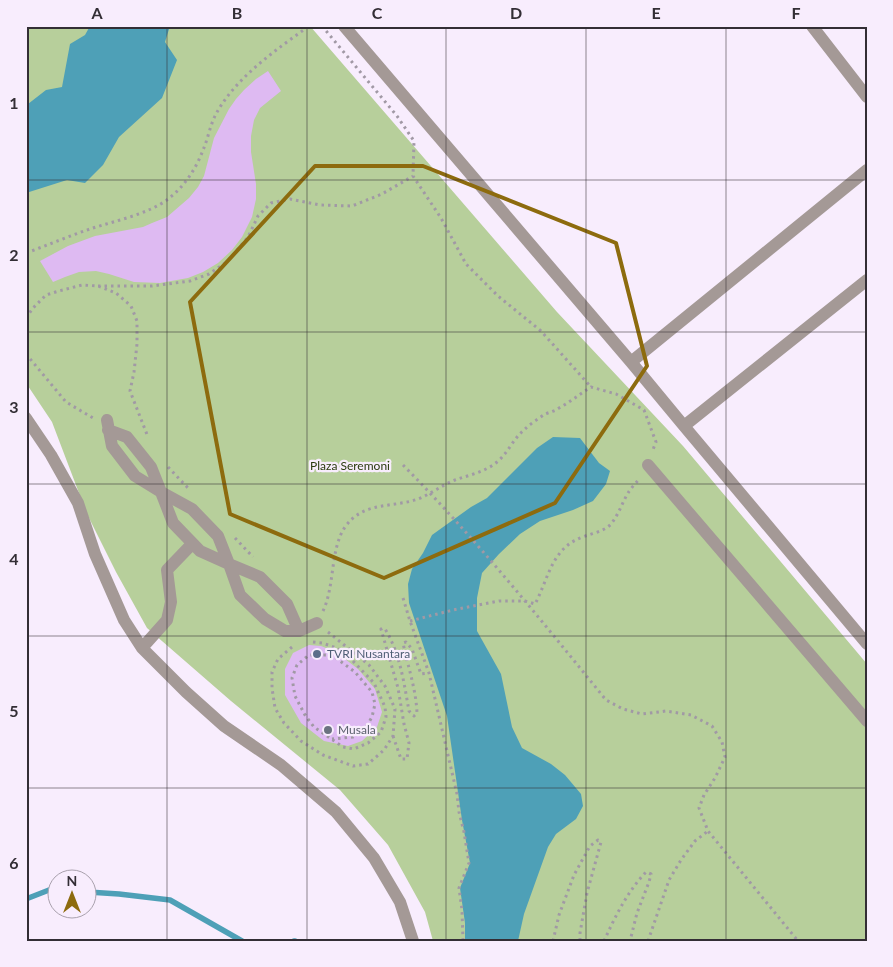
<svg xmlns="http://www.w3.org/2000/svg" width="893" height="967" font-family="Lato,sans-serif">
  <rect width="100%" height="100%" fill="#f8edfd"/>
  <!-- green -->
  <path fill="#b7cf9b" d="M26 26H310L557 312 683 446 867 664V941H433L425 912 388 845 340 790 231 701 147 628 116 572 87 514 52 422 26 383Z"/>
  <!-- water -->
  <path fill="#4ea0b7" d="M90 26H170L165 42 177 60 162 98 119 137 103 165 85 183 67 180 26 193V104H28L46 90 62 87 70 44 85 35Z
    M553 437 580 438 599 463 610 471 606 484 593 501 573 510 540 521 520 534 499 554 482 573 477 598V631L501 674 512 727 522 748 551 764 565 775 581 794 583 806 576 819 556 834 548 847 524 914 518 941H465V923L460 888 470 863 462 820 447 716 409 603 408 584 412 569 423 553 432 535 471 507 487 498 537 448Z"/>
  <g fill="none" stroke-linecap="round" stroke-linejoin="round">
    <!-- stream -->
    <path stroke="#4ea0b7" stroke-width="5.5" d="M88 892 119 894 170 900 242 941
      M26 899 49 890H58
      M294 941H295"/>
  </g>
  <!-- building -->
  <path fill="#debaf2" d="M268 71 281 91 260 108 254 120 251 136V152L256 184V199L252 217 242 237 232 250 218 263 203 272 188 278 160 283 134 282 109 274 96 271 79 272 65 277 53 282 40 261 68 246 95 236 143 227 152 223 167 217 189 198 198 187 204 176 214 138 229 109 236 99 244 90 256 79Z
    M309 645 321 646 336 652 358 669 375 689 382 712 377 727 362 741 348 746 324 741 301 723 285 695V669L293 653Z"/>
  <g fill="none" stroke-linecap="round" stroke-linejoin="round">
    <!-- path -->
    <path stroke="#a199a5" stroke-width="3" stroke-dasharray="2.5 4" stroke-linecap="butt" d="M322 26 397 116 414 141 413 176 441 218 466 264 498 296 541 331 591 387
      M26 253C48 245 69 236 90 229 114 221 149 214 168 199 184 187 196 169 203 150 208 139 210 125 216 114 236 77 276 50 309 26
      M98 286H152L190 281 209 274 228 261 248 237 258 216 271 203 290 199 320 205 352 206 382 194 413 176
      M26 318 33 308 46 295 59 291 82 285 98 286 116 293 131 306 137 321V344L134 372 130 391 148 437
      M26 354 66 402 93 418
      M403 465C476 539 541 620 606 700L623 709 642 714 666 711 691 715 712 726 722 742 725 757 715 778 704 795 699 808 708 831 798 941
      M168 467 188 488
      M235 538 253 557
      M403 598 410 621 429 673 457 794 459 812 464 832 469 863 459 888 462 910 463 941
      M323 611C335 586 330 549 345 527 363 501 393 508 418 499 431 494 442 485 455 480 469 475 485 472 497 462 508 453 513 439 524 430 530 424 538 419 545 414 550 412 555 411 559 408 570 402 580 394 591 387L616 394 644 410 656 442 652 452
      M410 621 453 610 499 601H525L535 604C547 582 551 552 576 540 586 534 603 533 611 524 619 514 622 503 628 493 631 488 636 483 640 478
      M313 642 322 643 337 648 351 659 374 683 385 707 386 717 381 732 368 743 354 749 343 747 314 727 305 715 295 696 292 678 297 665 309 655H332L355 672 372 692 375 704 372 717 365 729 353 737 332 739
      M292 647 278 659 272 672V688L275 708 284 723 301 741 323 755 353 766 368 764 384 750 393 736 395 709 385 686 369 665 328 632
      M393 736 401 759H407L409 743 404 724 398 688 381 629H385C400 653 404 683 409 711L414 716 417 713C416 689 408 667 403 643L406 642 412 649 421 674 429 673
      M553 941 559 915 574 875 590 846 598 840 601 842 587 893 580 933V941
      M604 941C615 917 627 892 646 872L651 874 649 882 637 913 630 941
      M648 941 669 880 681 860 695 841 708 831"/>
    <!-- minor -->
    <path stroke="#a49996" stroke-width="12" d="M344 26 631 362 684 426 867 644
      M812 26 867 97
      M631 362 867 170
      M26 418 51 455 78 503 95 554 124 620 142 648 186 692 224 726 281 765 336 812 374 858 400 902 413 941
      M107 420 112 446 135 476 161 492 173 523 200 551 229 564 240 595 265 619 285 631H299L317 623
      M684 426 867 280
      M108 430 127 437 151 467 161 492 192 509 218 536 229 564 260 577 287 604 299 631
      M648 465 867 721
      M142 648 167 620 171 602 167 570 192 544"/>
  </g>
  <!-- marked area -->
  <path fill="none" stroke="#8d6b0e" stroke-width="4" stroke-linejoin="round" d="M315 166H423L616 243 647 366 555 503 384 578 230 514 190 302Z"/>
  <!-- grid -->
  <path fill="none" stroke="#332e35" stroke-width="1" stroke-opacity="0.55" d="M167 26V941M307 26V941M446 26V941M586 26V941M726 26V941M26 180H867M26 332H867M26 484H867M26 636H867M26 788H867"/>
  <!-- markers -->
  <circle fill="#5c6f8a" stroke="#f8edfd" stroke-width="2" cx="317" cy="654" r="5"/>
  <circle fill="#6b7280" stroke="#f8edfd" stroke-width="2" cx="328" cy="730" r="5"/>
  <g text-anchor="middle" stroke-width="4.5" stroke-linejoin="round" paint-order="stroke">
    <!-- park labels -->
    <g font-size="12" fill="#2a3a0f" stroke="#f8edfd">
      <text x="350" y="470">Plaza Seremoni</text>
    </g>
    <!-- service labels -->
    <g font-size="12" fill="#4e5e75" stroke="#f8edfd" text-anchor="start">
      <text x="327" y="658">TVRI Nusantara</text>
    </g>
    <!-- worship labels -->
    <g font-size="12" fill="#5b616d" stroke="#f8edfd" text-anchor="start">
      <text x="338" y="734">Musala</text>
    </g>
  </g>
  <!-- border -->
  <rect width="893" height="967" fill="none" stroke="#f8edfd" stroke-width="55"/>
  <!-- north arrow -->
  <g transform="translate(72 894)"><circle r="24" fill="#f8edfd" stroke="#a9a1ad"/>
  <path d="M0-4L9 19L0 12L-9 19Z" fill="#8d6b0e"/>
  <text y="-8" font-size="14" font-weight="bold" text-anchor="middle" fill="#332e35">N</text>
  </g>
  <rect x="28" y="28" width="838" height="912" fill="none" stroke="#332e35" stroke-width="2"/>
  <g font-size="16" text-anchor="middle" font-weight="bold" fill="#332e35">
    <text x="97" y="19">A</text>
    <text x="237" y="19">B</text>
    <text x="377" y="19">C</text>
    <text x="516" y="19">D</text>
    <text x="656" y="19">E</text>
    <text x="796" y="19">F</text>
    <text x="14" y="109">1</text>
    <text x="14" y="261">2</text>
    <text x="14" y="413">3</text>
    <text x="14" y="565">4</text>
    <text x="14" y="717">5</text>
    <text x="14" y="869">6</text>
  </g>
</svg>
